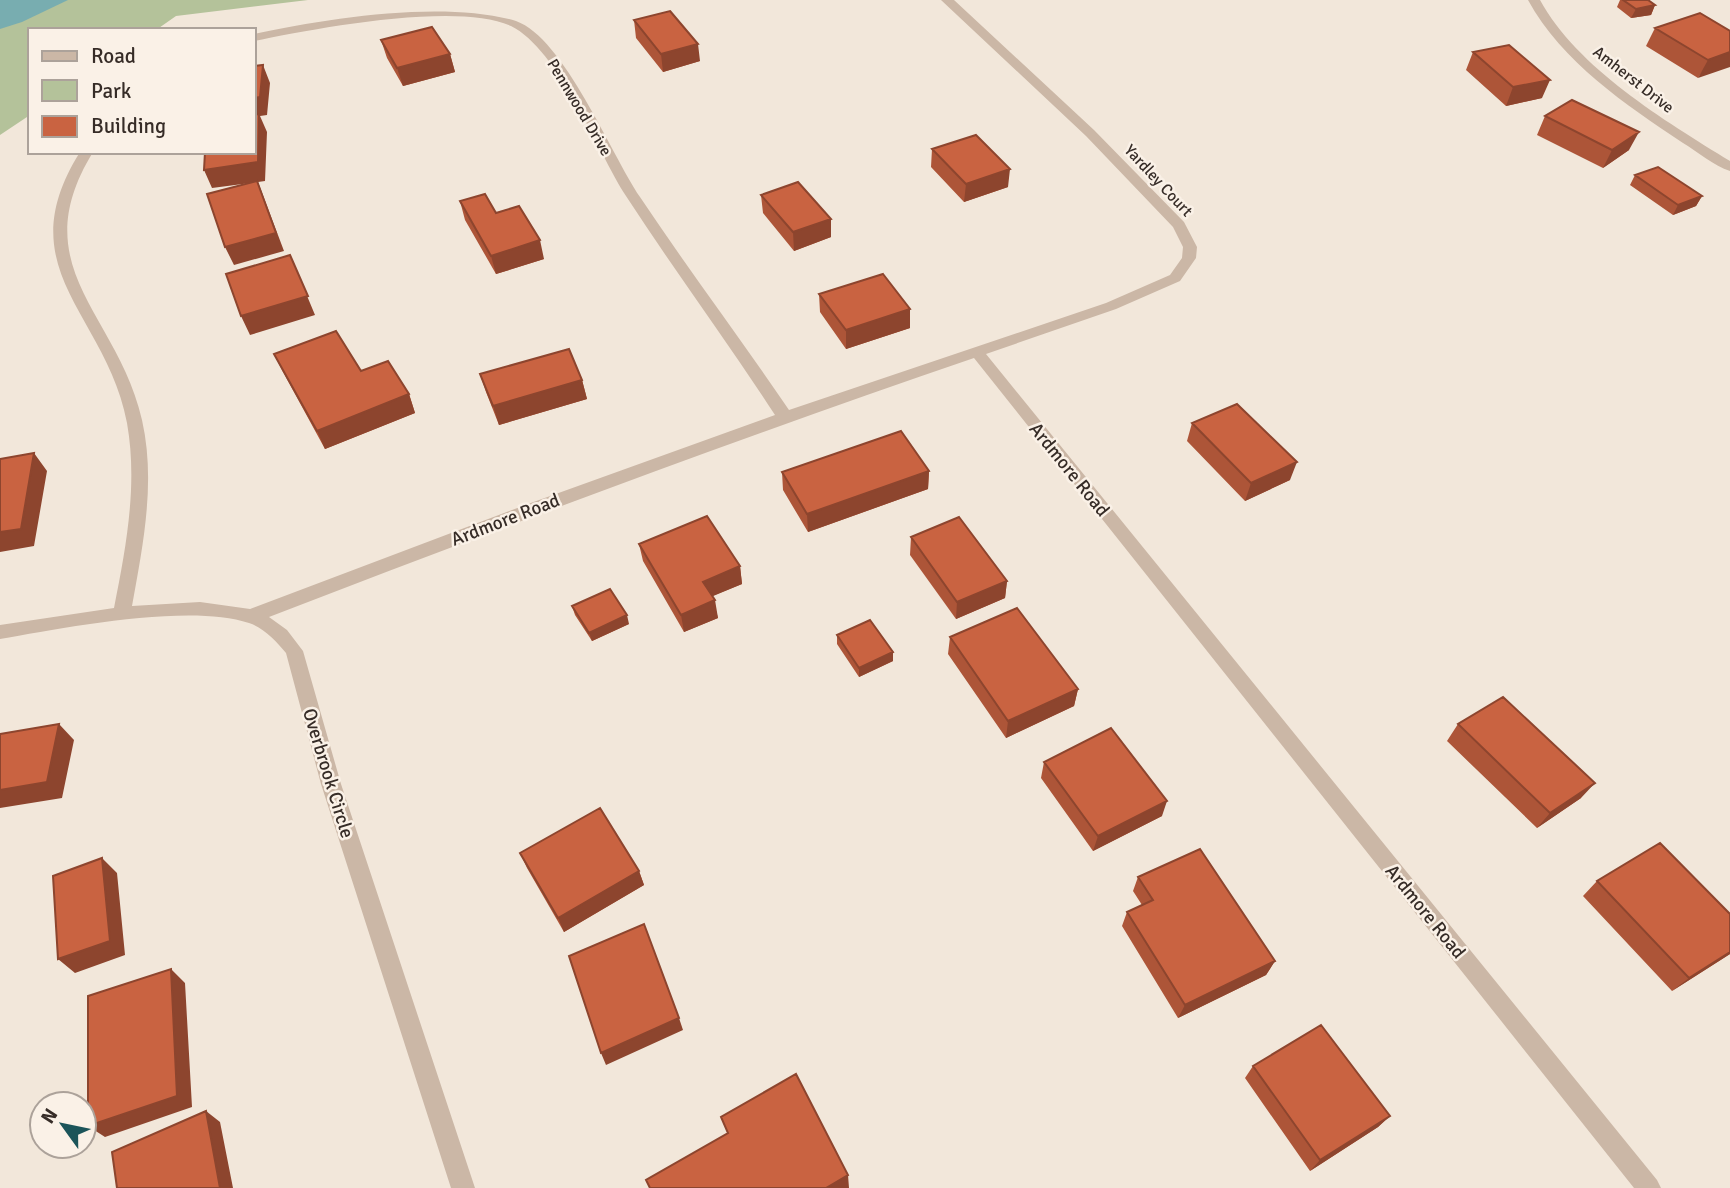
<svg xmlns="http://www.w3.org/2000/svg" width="1730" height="1188" font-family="Signika,sans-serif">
  <rect width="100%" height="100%" fill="#f2e7da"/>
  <!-- green -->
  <path fill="#b4c29a" d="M0 0H308L176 16 156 30H30V115L0 135Z"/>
  <!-- water -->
  <path fill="#78adb0" d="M0 0H68L22 22 0 29Z"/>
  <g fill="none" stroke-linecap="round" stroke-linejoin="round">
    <!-- street -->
    <path fill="#cbb7a6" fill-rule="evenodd" d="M941 0H954L1094 130 1184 222 1197 247 1196 258 1180 281 1116 309 986 354 1657 1180 1661 1188H1634L974 358C737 439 503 527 269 617L287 630 303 651 341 784 475 1188H451L321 784 286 653C276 641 264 628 249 623 189 603 64 628 0 639V625L114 608C126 547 138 485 127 423 107 314 6 270 80 152H93C22 268 118 313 142 420 156 482 143 545 132 606L200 602 250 609 528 504 775 415C727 341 674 270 626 196 597 151 559 50 511 26 458 1 312 29 254 41V34C328 18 444 0 516 21 564 38 611 154 640 197 688 269 740 338 789 410L1106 303 1170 275 1182 258 1183 247 1173 227 1086 136Z
      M1528 0H1540C1577 68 1665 121 1730 161V171C1714 166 1698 152 1683 143 1626 105 1562 62 1528 0Z"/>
  </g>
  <!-- wall -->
  <path fill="#ad5538" d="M1620 0H1648L1655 5 1651 15 1631 18 1617 7Z
    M634 20 700 61 663 72 636 38Z
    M1655 28 1730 31 1698 78 1646 46Z
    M381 40 450 54 455 72 403 86 387 58Z
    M1473 52 1542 98 1506 106 1466 70Z
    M1545 116 1629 150 1603 168 1537 135Z
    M932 149 1008 187 964 202 931 167Z
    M1635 175 1702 196 1696 206 1673 215 1630 185Z
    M761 195 831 237 794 251 763 213Z
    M460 201 496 213 544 259 496 274 465 220Z
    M819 294 910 309V328L846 349 820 312Z
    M274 354 361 371 409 394 415 413 325 449 283 372Z
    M480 374 582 380 587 399 499 425 486 392Z
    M1192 423 1290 480 1245 501 1187 441Z
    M929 471 928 489 808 532 783 490 782 472Z
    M911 537 1007 581 1005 598 956 619 910 555Z
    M639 544 740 566 742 584 712 596 718 618 684 632 643 561Z
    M572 606 629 624 592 641 575 615Z
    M837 635 893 652V661L859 677 837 644Z
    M950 637 1078 689 1074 706 1006 738 948 654Z
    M1458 724 1581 798 1537 828 1447 741Z
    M1044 762 1162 816 1093 851 1041 778Z
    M520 853 639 871 644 885 564 932 527 868Z
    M1138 877 1275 961 1266 975 1178 1018 1122 926 1127 912 1142 905 1133 891Z
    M1597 881 1730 914V954L1672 991 1583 896Z
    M1253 1066 1390 1116 1378 1127 1310 1171 1245 1078Z"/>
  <!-- shaded-wall -->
  <path fill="#8d452e" d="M1655 5 1651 15 1631 18 1636 9Z
    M698 44 700 61 663 72 661 54Z
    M1730 52V67L1698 78 1708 60Z
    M450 54 455 72 403 86 397 68Z
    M263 65 270 83 267 115 260 116 267 132 265 181 258 182 284 251 234 265 225 247 258 182 212 188 204 170 254 117V98Z
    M1550 80 1542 98 1506 106 1513 87Z
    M1639 132 1629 150 1603 168 1612 150Z
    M1010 169 1008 187 964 202 966 184Z
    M1702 196 1696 206 1673 215 1678 205Z
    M831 219V237L794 251 793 232Z
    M540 240 544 259 496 274 491 256Z
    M290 255 315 315 250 335 241 316Z
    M910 309V328L846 349V330Z
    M582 380 587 399 499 425 493 406Z
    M409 394 415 413 325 449 317 431Z
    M34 453 47 471 34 546 0 552V532Z
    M1297 462 1290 480 1245 501 1251 483Z
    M929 471 928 489 808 532 807 514Z
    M740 566 742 584 706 599 703 582Z
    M1007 581 1005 598 956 619 957 602Z
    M715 600 718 618 684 632 681 615Z
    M627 615 629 624 592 641 589 633Z
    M893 652V661L859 677V668Z
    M1078 689 1074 706 1006 738 1008 721Z
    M59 724 74 740 62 798 0 808V790Z
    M1595 783 1581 798 1537 828 1550 813Z
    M1167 801 1162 816 1093 851 1098 836Z
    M102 858 117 873 125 955 75 973 58 959Z
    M639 871 644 885 564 932 558 918Z
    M1730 952V954L1672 991 1689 978Z
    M1275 961 1266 975 1178 1018 1185 1005Z
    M171 969 185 983 192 1107 105 1137 88 1126Z
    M679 1018 683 1030 606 1065 601 1053Z
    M206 1111 220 1122 233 1188H220Z
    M1390 1116 1378 1127 1310 1171 1320 1160Z
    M848 1175 849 1188H826Z"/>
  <!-- building -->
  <path fill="#c96341" stroke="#8d452e" stroke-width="2" d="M1623 0H1648L1655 5 1636 9Z
    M670 11 698 44 661 54 634 20Z
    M1700 13 1730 31V52L1708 60 1655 28Z
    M432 27 450 54 397 68 381 40Z
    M1509 45 1550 80 1513 87 1473 52Z
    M263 65 260 97 254 98V66Z
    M1572 100 1639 132 1612 150 1545 116Z
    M259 114 258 162 204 170 205 152H254V115Z
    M976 135 1010 169 966 184 932 149Z
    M1658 167 1702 196 1678 205 1635 175Z
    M257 181 276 233 225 247 207 194Z
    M798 182 831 219 793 232 761 195Z
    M485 194 496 213 519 206 540 240 491 256 460 201Z
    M290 255 308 296 241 316 226 274Z
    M883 274 910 309 846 330 819 294Z
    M336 331 361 371 388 361 409 394 317 431 274 354Z
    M569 349 582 380 493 406 480 374Z
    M1237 404 1297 462 1251 483 1192 423Z
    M901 431 929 471 807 514 782 472Z
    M34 453 21 529 0 532V459Z
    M707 516 740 566 703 582 715 600 681 615 639 544Z
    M959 517 1007 581 957 602 911 537Z
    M610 589 627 615 589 633 572 606Z
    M1017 608 1078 689 1008 721 950 637Z
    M870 620 893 652 859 668 837 635Z
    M1503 697 1595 783 1550 813 1458 724Z
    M59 724 47 782 0 790V734Z
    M1111 728 1167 801 1098 836 1044 762Z
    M600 808 639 871 558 918 520 853Z
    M1660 843 1730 914V952L1689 978 1597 881Z
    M1200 849 1275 961 1185 1005 1127 912 1153 900 1138 877Z
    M102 858 110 941 58 959 53 876Z
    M644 924 679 1018 601 1053 569 956Z
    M171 969 177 1096 88 1126V996Z
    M1321 1025 1390 1116 1320 1160 1253 1066Z
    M796 1074 848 1175 826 1188H650L646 1180 728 1133 721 1117Z
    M206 1111 220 1188H117L112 1152Z"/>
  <g text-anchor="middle" stroke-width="5" stroke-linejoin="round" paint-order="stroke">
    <!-- far-street labels -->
    <g font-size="16" fill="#362c27" stroke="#faf1e7">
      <text transform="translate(1634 79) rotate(38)" y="6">Amherst Drive</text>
      <text transform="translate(580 107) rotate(59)" y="6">Pennwood Drive</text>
      <text transform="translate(1159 180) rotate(47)" y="6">Yardley Court</text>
    </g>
    <!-- street labels -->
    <g font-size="19" fill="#362c27" stroke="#faf1e7">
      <text transform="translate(1070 469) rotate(51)" y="7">Ardmore Road</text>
      <text transform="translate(505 519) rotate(-21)" y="7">Ardmore Road</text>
      <text transform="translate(329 773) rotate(73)" y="7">Overbrook Circle</text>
      <text transform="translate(1426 911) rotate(51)" y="7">Ardmore Road</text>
    </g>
  </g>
  <!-- legend -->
  <rect x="28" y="28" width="228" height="126" fill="#faf1e7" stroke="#aca29a" stroke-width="2"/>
  <rect x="42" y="51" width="35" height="10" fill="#cbb7a6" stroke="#aca29a" stroke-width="2"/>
  <text x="91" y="63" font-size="21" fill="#362c27">Road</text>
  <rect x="42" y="80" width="35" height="21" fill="#b4c29a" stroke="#aca29a" stroke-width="2"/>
  <text x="91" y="98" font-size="21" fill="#362c27">Park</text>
  <rect x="42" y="116" width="35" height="21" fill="#c96341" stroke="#aca29a" stroke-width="2"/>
  <text x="91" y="133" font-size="21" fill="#362c27">Building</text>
  <!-- north arrow -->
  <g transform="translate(63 1125) rotate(303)"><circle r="33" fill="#faf1e7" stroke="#aca29a" stroke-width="2"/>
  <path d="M0-5L12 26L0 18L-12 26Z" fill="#1b5459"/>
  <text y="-10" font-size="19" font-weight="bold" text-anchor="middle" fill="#362c27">N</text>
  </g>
</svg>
